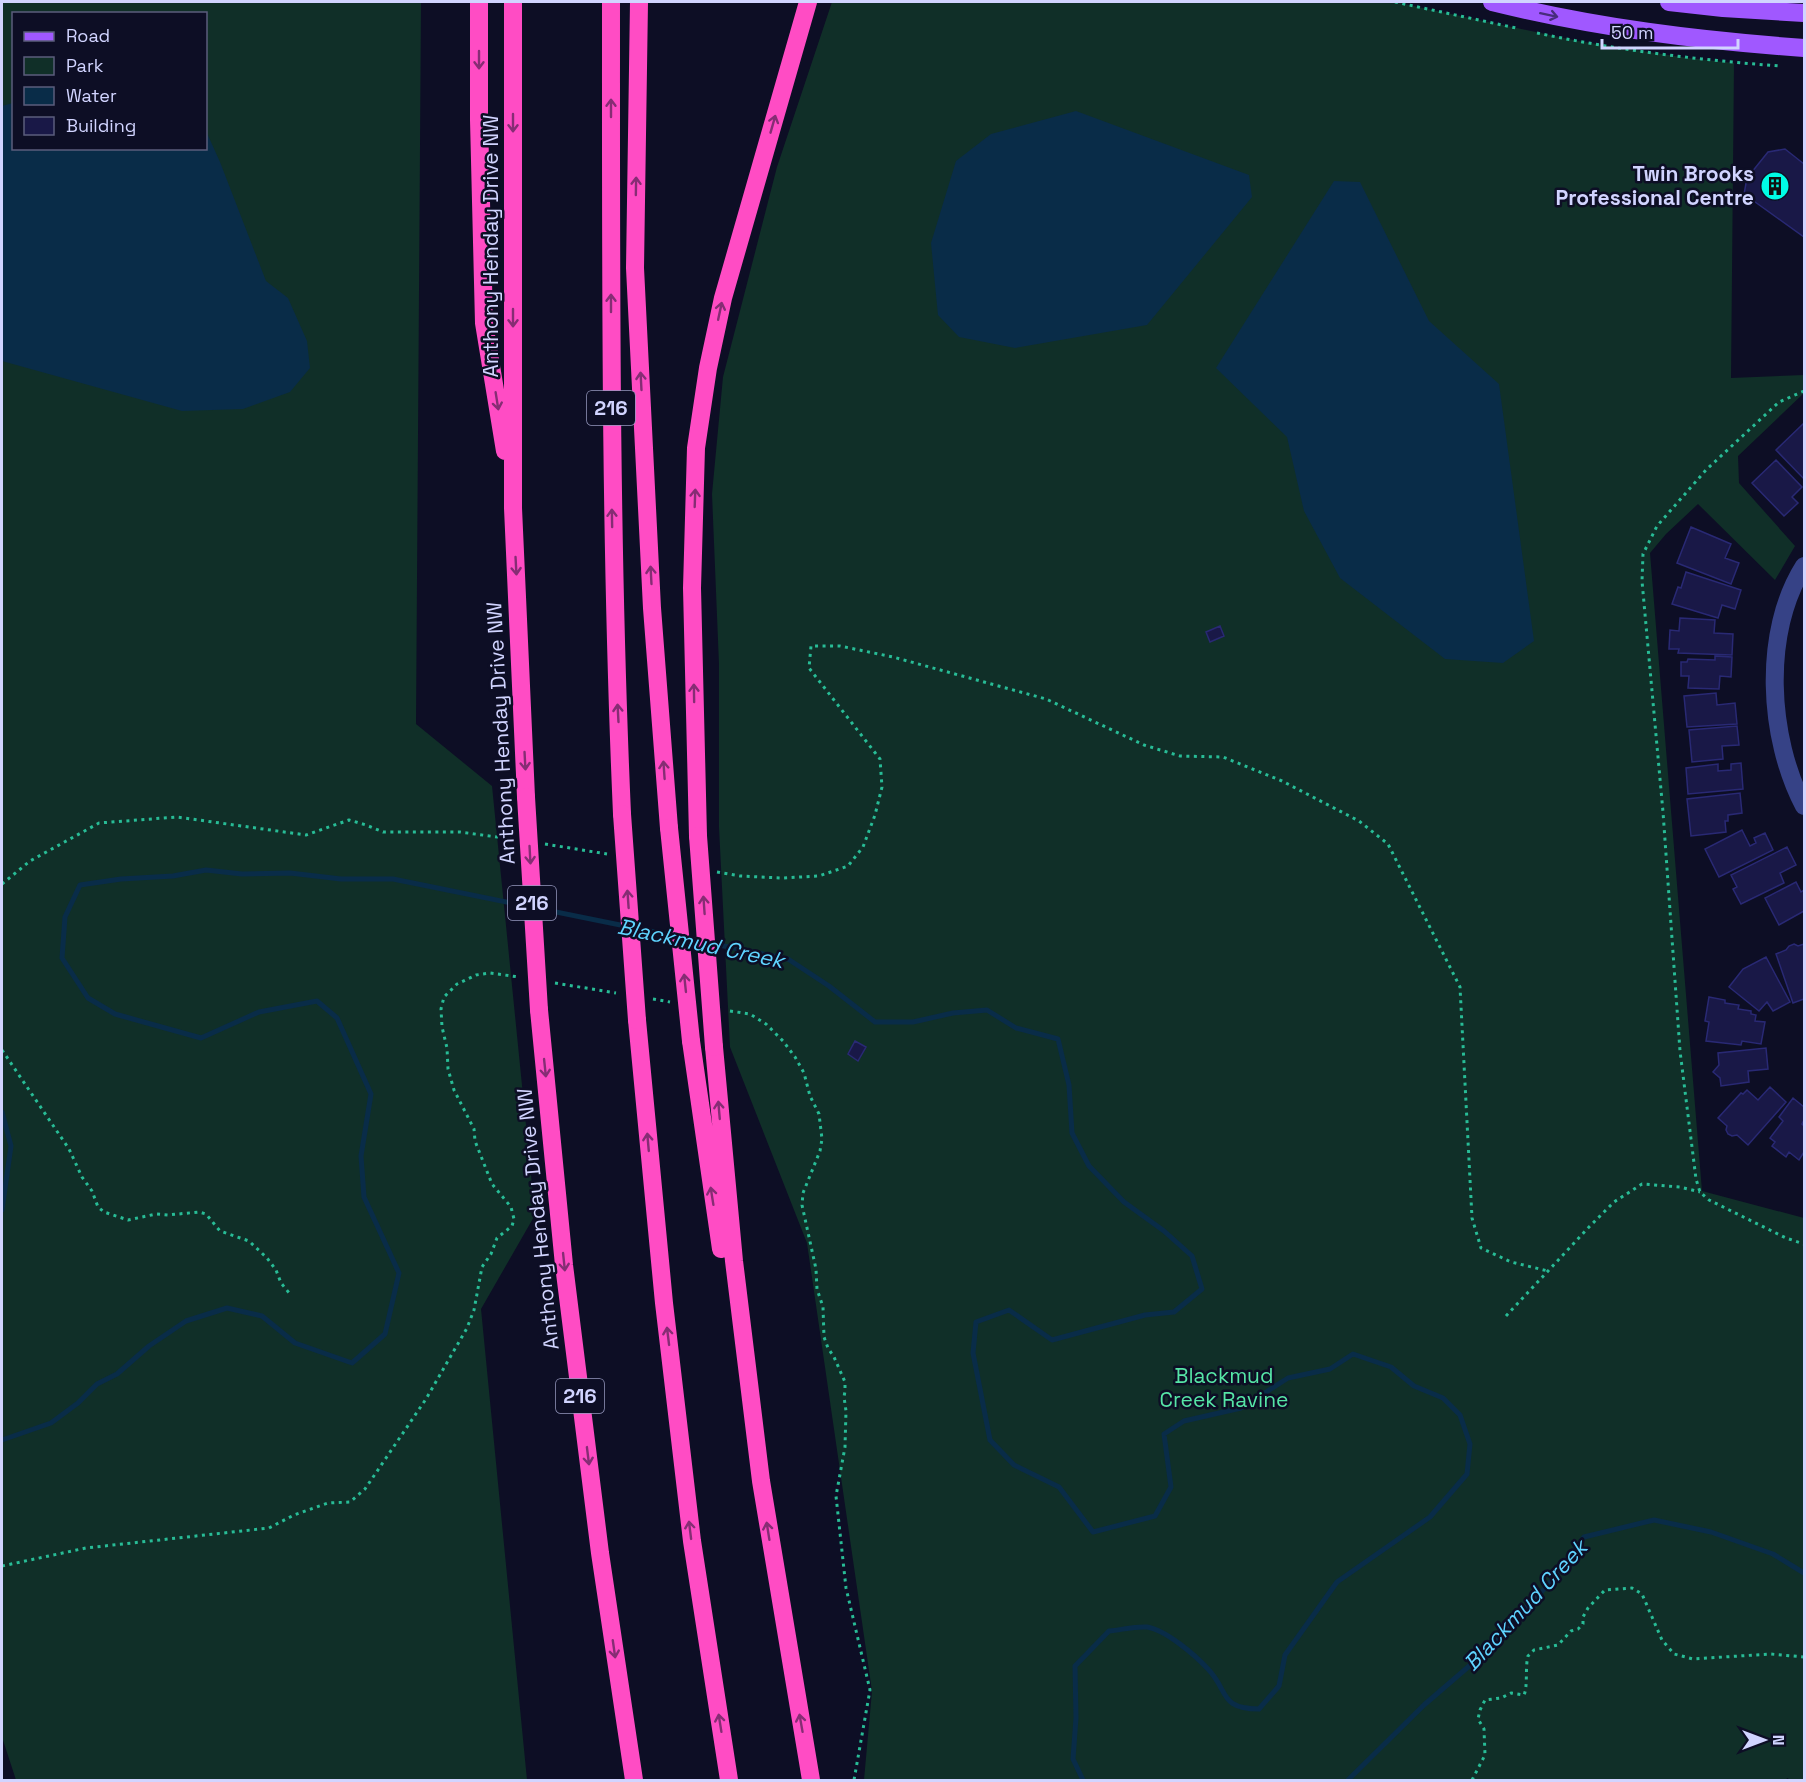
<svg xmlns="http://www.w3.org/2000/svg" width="1806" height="1782" font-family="'Space Grotesk',sans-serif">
  <rect width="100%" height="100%" fill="#0d0e25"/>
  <!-- green -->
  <path fill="#102f28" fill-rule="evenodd" d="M2 2H421L416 724 492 786 535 1215 481 1309 527 1780H16L2 1737ZM14 14H206V148H14Z
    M832 2H1395L1578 41 1688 58 1734 63 1731 378 1804 375V393L1738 456 1739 483 1795 546 1775 580 1698 504 1666 534 1650 553 1702 1191 1804 1218V1780H1789L1788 1778 1784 1780H864L872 1691 807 1243 730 1047 719 827V664L712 494 723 377 777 167Z"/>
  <!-- water -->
  <path fill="#092c48" d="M13 103 14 148H206V131L220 162 266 281 288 298 307 341 310 368 290 392 243 409 182 411 2 361V106Z
    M1076 111 1249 175 1252 197 1147 325 1015 348 959 337 938 315 931 243 956 161 991 134Z
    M1334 181 1360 182 1429 321 1499 384 1534 641 1503 663 1445 659 1340 578 1304 511 1287 437 1216 368Z"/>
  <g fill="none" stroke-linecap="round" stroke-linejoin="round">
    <!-- stream -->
    <path stroke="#092c48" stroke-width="5" d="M2 1112 11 1146 2 1210
      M2 1440 51 1423 78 1403 97 1384 117 1374 149 1346 186 1321 227 1308 262 1316 295 1343 352 1363 385 1334 399 1273 364 1197 361 1156 371 1094 337 1018 317 1001 259 1012 201 1038 115 1014 88 998 62 958 65 917 80 885 121 879 173 876 206 870 242 874 290 873 341 879H393L788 959 829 986 875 1022H913L953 1013 987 1010 1016 1028 1058 1039 1069 1085 1072 1133 1089 1166 1124 1202 1164 1231 1192 1256 1202 1289 1174 1312 1145 1315 1052 1340 1009 1310 976 1322 973 1353 990 1440 1014 1465 1059 1487 1093 1532 1155 1516 1171 1487 1164 1434 1184 1421 1241 1408 1288 1378 1330 1369 1353 1354 1391 1367 1414 1386 1443 1398 1460 1415 1470 1444 1467 1474 1430 1517 1337 1582 1285 1655 1279 1686 1259 1709C1219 1709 1229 1691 1208 1669 1195 1655 1166 1630 1147 1627 1135 1626 1121 1630 1109 1631L1075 1666 1076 1718 1073 1759 1083 1780
      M1348 1780 1424 1705 1482 1655 1548 1585 1584 1537 1654 1520 1711 1532 1773 1554 1804 1573"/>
  </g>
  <!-- building -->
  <path fill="#191847" stroke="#292974" stroke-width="1.5" d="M1785 149 1804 164V237L1744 194 1747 178 1768 152Z
    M1803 424 1804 426V479L1776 450Z
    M1776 460 1802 487 1792 497 1798 503 1784 516 1752 483Z
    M1691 527 1731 544 1725 558 1739 563 1731 584 1677 563Z
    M1686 572 1741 590 1735 609 1722 605 1718 618 1672 604 1678 587 1681 588Z
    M1680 618 1715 620 1714 633 1733 634 1732 655 1678 653 1679 649H1669L1670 630 1679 631Z
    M1220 626 1224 636 1210 642 1206 632Z
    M1715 656 1732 657 1731 677 1720 676 1719 689 1688 688 1689 676H1681V662H1687L1688 659 1715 660Z
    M1716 693 1717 705 1735 703 1737 724 1687 727 1684 696Z
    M1737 726 1739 745 1722 746 1723 759 1692 762 1689 730Z
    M1741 763 1743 789 1688 794 1686 768 1718 764V771L1731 770V764Z
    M1740 793 1742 813 1728 815V821H1725L1726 832 1691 836 1687 799Z
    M1742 830 1750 846 1756 843 1754 838 1765 833 1773 850 1719 877 1705 849Z
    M1787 847 1796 865 1780 873 1784 883 1741 904 1733 889 1737 887 1731 875Z
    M1796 882 1801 892 1804 890V911L1779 925 1765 898Z
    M1794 944 1798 946 1804 944V999L1793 1003 1776 954 1786 950 1789 946Z
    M1766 957 1790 1002 1773 1011 1767 1002 1759 1011 1729 987 1743 969Z
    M1709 997 1725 1000V1003L1739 1005 1738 1009 1751 1011V1014L1756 1015 1755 1021 1765 1022 1761 1044 1742 1041 1741 1045 1706 1041 1709 1022 1705 1021Z
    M855 1041 866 1047 858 1061 848 1054Z
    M1766 1048 1768 1069 1748 1071 1749 1082 1721 1086 1720 1078 1713 1072 1719 1065 1718 1053Z
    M1770 1087 1786 1102 1748 1145 1737 1135 1732 1136 1728 1134 1726 1130 1727 1126 1718 1118 1741 1093 1743 1094 1747 1090 1758 1100Z
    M1793 1098 1804 1107V1120L1802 1124 1804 1126V1152L1799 1160 1789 1152 1786 1157 1772 1146 1775 1142 1770 1138 1783 1121 1779 1117Z"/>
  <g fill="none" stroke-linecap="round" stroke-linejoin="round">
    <!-- path -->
    <path stroke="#28bc96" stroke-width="3" stroke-dasharray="3 4.5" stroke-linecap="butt" d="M1395 2 1516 28
      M1537 33C1617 50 1698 60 1780 66
      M1804 391 1779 402 1706 470 1657 526 1643 554 1642 581 1663 812 1680 1051 1696 1179 1700 1192 1709 1200 1786 1238 1804 1244
      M545 844 607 854
      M717 872 740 876 782 878 819 876 848 866 863 847 875 815 882 787 880 759 809 668 811 646H840L893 657 1046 699 1144 745 1180 756 1223 757 1282 781 1359 821 1388 844 1460 987 1472 1218 1481 1248 1511 1262 1548 1271
      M2 884 30 861 99 823 177 817 306 835 349 820 366 825 383 832H460L512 839
      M555 983 616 993
      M653 999 670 1002
      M730 1011 750 1014 766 1024 783 1041 795 1057 804 1073 810 1096 819 1114 822 1139 820 1151 803 1193 802 1205 816 1269 817 1289 823 1307 824 1337 828 1348 834 1357 845 1382V1391L844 1397 846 1411 845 1447 836 1496 846 1588 870 1690 854 1780
      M2 1050 69 1149 82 1177 92 1191 98 1207 104 1212 128 1220 156 1214 168 1215 199 1212 206 1214 220 1231 249 1241 267 1258 276 1270 281 1283 290 1294
      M1506 1316 1589 1227 1614 1202 1642 1184 1680 1187 1700 1192
      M2 1566 86 1548 269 1528 294 1515 328 1503 350 1502 365 1489 426 1399 467 1328 474 1310 482 1267 491 1254 497 1238 512 1226 514 1219 511 1207 492 1184 475 1141 474 1129 454 1090 448 1069 447 1048 442 1027 441 1009 444 997 457 984 476 975 490 973 519 977
      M1472 1780 1485 1755 1484 1729 1478 1719 1480 1710 1485 1700 1501 1698 1511 1693 1524 1695C1528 1686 1525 1667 1528 1656L1534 1650 1558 1645 1571 1631 1578 1629 1583 1624V1617L1588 1608 1605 1590 1632 1588 1642 1594 1662 1640 1674 1654 1693 1659 1770 1654 1804 1657"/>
    <!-- minor -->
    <path stroke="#364286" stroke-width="18" d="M1804 566C1762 632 1768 738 1804 806"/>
    <!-- major -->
    <path stroke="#a058ff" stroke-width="18" d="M1492 2C1598 28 1696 40 1804 48
      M1669 2 1723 8 1804 13"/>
    <!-- highway -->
    <path stroke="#ff4cc4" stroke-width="18" d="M479 2V120L484 323 505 451
      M513 2V508L526 797
      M611 2C611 273 610 543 622 814
      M639 2 635 268 652 608 669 828
      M698 836 692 588 696 448 708 368 723 298 808 2
      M539 1010 564 1265 600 1553 634 1780
      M637 1020 664 1303 692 1541 729 1780
      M691 1041 721 1249
      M714 1047 734 1261 761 1481 811 1780"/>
    <!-- highway-bridge -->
    <path stroke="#ff4cc4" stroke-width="18" d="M526 797 539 1010
      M622 814 637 1020
      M669 828 691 1041
      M698 836 714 1047"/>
  </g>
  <!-- one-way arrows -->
  <defs><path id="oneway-shaft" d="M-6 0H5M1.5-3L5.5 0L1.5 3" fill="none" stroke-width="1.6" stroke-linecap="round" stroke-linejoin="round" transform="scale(1.5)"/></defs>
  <use stroke="#482c7c" href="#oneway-shaft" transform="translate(1549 15) rotate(12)"/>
  <g stroke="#862d74">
    <use href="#oneway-shaft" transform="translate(479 60) rotate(90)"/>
    <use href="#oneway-shaft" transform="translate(611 108) rotate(-90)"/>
    <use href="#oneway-shaft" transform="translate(513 123) rotate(90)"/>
    <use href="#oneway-shaft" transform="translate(773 124) rotate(-74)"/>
    <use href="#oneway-shaft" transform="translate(636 186) rotate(-89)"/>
    <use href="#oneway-shaft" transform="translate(611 303) rotate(-90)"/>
    <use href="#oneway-shaft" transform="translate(720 311) rotate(-78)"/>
    <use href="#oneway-shaft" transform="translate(513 318) rotate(90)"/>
    <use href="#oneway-shaft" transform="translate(641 381) rotate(-93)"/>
    <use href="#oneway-shaft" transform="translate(497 401) rotate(81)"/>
    <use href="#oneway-shaft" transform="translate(695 498) rotate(-88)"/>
    <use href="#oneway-shaft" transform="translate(612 518) rotate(-91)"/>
    <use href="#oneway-shaft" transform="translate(516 566) rotate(87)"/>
    <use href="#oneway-shaft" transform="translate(651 575) rotate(-93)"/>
    <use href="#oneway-shaft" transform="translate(694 693) rotate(-91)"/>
    <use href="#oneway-shaft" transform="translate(618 713) rotate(-93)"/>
    <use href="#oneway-shaft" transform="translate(525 761) rotate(87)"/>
    <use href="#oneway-shaft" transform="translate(664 770) rotate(-94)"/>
    <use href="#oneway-shaft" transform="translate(530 855) rotate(87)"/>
    <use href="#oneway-shaft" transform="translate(628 899) rotate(-94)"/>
    <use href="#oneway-shaft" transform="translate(704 905) rotate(-94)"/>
    <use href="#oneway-shaft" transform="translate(685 983) rotate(-96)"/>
    <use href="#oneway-shaft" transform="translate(545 1068) rotate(84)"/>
    <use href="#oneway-shaft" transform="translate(719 1110) rotate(-95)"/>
    <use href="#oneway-shaft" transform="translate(648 1142) rotate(-95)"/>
    <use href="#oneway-shaft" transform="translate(712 1196) rotate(-99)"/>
    <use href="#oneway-shaft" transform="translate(564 1262) rotate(84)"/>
    <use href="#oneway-shaft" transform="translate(668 1336) rotate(-97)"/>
    <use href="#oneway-shaft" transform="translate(588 1456) rotate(83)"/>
    <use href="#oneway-shaft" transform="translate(690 1530) rotate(-97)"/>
    <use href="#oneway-shaft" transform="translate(768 1531) rotate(-99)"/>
    <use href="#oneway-shaft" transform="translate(614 1649) rotate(82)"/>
    <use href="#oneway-shaft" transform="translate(720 1723) rotate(-99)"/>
    <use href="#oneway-shaft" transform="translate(801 1723) rotate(-100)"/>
  </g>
  <!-- icons -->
  <defs>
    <g id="building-disc" transform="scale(1.5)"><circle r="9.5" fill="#00fce5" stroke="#0d0e25"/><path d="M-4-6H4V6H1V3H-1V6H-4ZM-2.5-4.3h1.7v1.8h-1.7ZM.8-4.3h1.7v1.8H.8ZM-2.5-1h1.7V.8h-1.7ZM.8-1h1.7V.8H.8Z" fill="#111"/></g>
  </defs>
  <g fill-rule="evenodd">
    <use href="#building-disc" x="1775" y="186"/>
  </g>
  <g text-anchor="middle" stroke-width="5" stroke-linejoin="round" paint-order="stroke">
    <!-- shield labels -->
    <g fill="#0d0e25" stroke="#9699be" stroke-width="1.5">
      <rect x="587" y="391" width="48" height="34" rx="4.5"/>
      <rect x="508" y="886" width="48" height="34" rx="4.5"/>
      <rect x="556" y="1379" width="48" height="34" rx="4.5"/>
    </g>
    <g font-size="20" font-weight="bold" fill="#d1d4ff">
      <text x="611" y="415">216</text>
      <text x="532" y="910">216</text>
      <text x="580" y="1403">216</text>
    </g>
    <!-- poi labels -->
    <g font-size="21" font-weight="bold" fill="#d1d4ff" stroke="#0d0e25" text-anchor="end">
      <text x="1754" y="181">Twin Brooks<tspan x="1754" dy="24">Professional Centre</tspan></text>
    </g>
    <!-- street labels -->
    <g font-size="21" fill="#d1d4ff" stroke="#0d0e25">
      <text transform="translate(491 246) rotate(-90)" y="7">Anthony Henday Drive NW</text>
      <text transform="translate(501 733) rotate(-93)" y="7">Anthony Henday Drive NW</text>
      <text transform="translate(538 1219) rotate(-96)" y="7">Anthony Henday Drive NW</text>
    </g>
    <!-- park labels -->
    <g font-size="21" fill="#56e5a6" stroke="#0d0e25">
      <text x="1224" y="1383">Blackmud<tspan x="1224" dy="24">Creek Ravine</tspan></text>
    </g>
    <!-- water labels -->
    <g font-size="22" font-style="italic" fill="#5fd4ff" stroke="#0d0e25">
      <text transform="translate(701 943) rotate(12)" y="8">Blackmud Creek</text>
      <text transform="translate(1525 1605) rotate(-47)" y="8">Blackmud Creek</text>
    </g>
  </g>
  <!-- border -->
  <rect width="1806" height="1782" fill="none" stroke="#d1d4ff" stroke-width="6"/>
  <!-- legend -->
  <rect x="12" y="12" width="195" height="138" fill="#0d0e25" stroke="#5b5d7c" stroke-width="1.5"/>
  <rect x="24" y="32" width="30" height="9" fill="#a058ff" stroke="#5b5d7c" stroke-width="1.5"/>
  <text x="66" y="42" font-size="18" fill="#d1d4ff">Road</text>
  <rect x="24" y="57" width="30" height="18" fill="#102f28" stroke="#5b5d7c" stroke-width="1.5"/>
  <text x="66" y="72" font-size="18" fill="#d1d4ff">Park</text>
  <rect x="24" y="87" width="30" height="18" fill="#092c48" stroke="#5b5d7c" stroke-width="1.5"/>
  <text x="66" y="102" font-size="18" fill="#d1d4ff">Water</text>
  <rect x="24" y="117" width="30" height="18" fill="#191847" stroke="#5b5d7c" stroke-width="1.5"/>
  <text x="66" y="132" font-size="18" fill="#d1d4ff">Building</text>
  <!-- north arrow -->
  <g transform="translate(1764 1740) rotate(90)" stroke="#0d0e25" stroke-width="4.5" paint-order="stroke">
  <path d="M0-4.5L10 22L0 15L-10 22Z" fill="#d1d4ff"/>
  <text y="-9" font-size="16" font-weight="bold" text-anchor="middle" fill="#d1d4ff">N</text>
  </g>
  <!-- scale -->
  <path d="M1602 39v9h136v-9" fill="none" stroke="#d1d4ff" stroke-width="3"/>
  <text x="1611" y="39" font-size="18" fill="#d1d4ff" stroke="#0d0e25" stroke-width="4.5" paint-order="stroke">50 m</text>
</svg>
